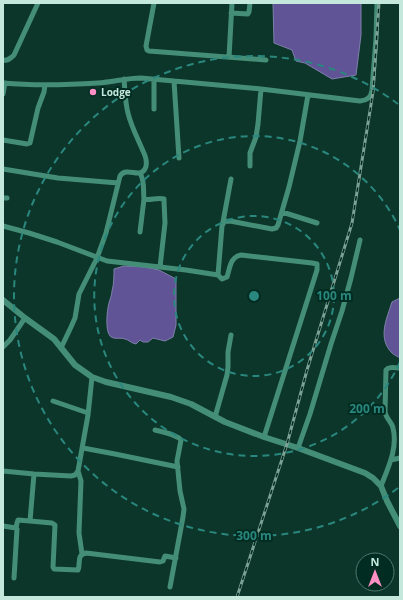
<svg xmlns="http://www.w3.org/2000/svg" width="403" height="600" font-family="'Open Sans',sans-serif">
  <rect width="100%" height="100%" fill="#0d362a"/>
  <!-- water -->
  <path fill="#605396" stroke="#7e80ab" d="M273 3H361V35L356 75 332 79 305 63 296 61 292 50 274 43Z
    M124 266 144 267 159 270 176 279V325L173 337 165 341 153 338 148 342H143L140 340 136 344C131 343 129 340 125 339 120 337 114 340 110 336 105 330 107 310 109 303 110 299 112 295 112 291 114 284 114 276 114 269Z
    M400 298V358C397 356 394 355 392 353 377 338 387 318 392 302Z"/>
  <g fill="none" stroke-linecap="round" stroke-linejoin="round">
    <!-- minor -->
    <path stroke="#448e77" stroke-width="5" d="M154 3 146 46 147 50 149 51 266 60
      M231 13 248 14 249 12 250 3
      M229 57 232 3
      M3 60C8 61 11 58 14 55L38 3
      M154 79V109
      M174 81 179 158
      M3 83C35 86 67 85 98 83 113 82 127 78 141 78L261 89 360 101C368 100 371 97 372 90L376 38 377 3
      M3 94 5 83
      M3 140 27 144 30 143 38 108 44 92 45 85
      M250 166V153L256 137 258 124 261 89
      M3 169 58 178 118 183
      M140 173C145 181 143 190 144 199 150 201 157 197 164 199V201L165 223 160 267
      M3 198H7
      M282 212 317 223
      M223 222 231 179
      M3 226 29 233 57 242 107 261 186 270 218 275 222 279 227 277C230 268 230 257 241 255L312 263 317 264V270L264 437
      M140 232 144 199
      M218 275 222 226C224 221 226 221 230 221L272 229 276 228 278 225 289 187 300 141 308 95
      M3 347 10 340 25 318
      M61 348 71 327 75 318 79 294 97 258 106 233 120 176C127 166 139 179 145 169 148 163 146 157 143 151 138 139 131 126 128 113 125 102 125 90 124 79
      M53 401 88 413
      M215 417 227 375 228 367V352L231 335
      M155 430C163 432 176 434 181 440L178 456 177 461 180 491 184 509 183 517 170 587
      M83 448 115 454 178 467
      M298 448 310 414 331 344 342 311 351 278 360 240
      M391 460 400 458
      M3 471 34 474 71 476 75 475 78 471 88 415 92 377
      M78 471 81 481 79 533 82 554
      M34 474 30 521 52 523 55 525 53 567 54 569 78 570C81 563 76 555 86 553L160 562 163 561 165 556 176 558
      M381 486C388 468 398 448 393 428 392 422 386 419 385 412L386 370C389 366 395 368 400 368
      M3 526 16 528 17 529 14 578
      M16 528 17 523 18 520 30 521"/>
    <!-- tertiary -->
    <path stroke="#448e77" stroke-width="6" d="M3 300 25 318 54 339 75 365 92 377 106 382 171 397 191 404 225 422 264 437 298 448 365 473 373 478 381 486 387 501 400 526"/>
    <!-- rail casing -->
    <g stroke="#7ca295" stroke-width="3">
      <path id="rail" d="M237 597 287 444 307 370 352 223 373 92 379 3"/>
    </g>
    <!-- rail -->
    <use href="#rail" stroke="#012c21" stroke-width="1.5" stroke-dasharray="4.5" stroke-linecap="butt"/>
  </g>
  <!-- distance rings -->
  <g fill="none" stroke="#2a877e" stroke-width="2" stroke-dasharray="7 5">
    <circle cx="254" cy="296" r="80"/>
    <path d="M400 362A160 160 0 1 1 400 230"/>
    <path d="M398 488A240 240 0 1 1 398 104"/>
  </g>
  <!-- markers -->
  <circle fill="#fc8fc3" stroke="#012c21" stroke-width="1.5" cx="93" cy="92" r="4"/>
  <g text-anchor="middle" stroke-width="4" stroke-linejoin="round" paint-order="stroke">
    <!-- poi labels -->
    <g font-size="10" font-weight="bold" fill="#c4e8db" stroke="#012c21" text-anchor="start">
      <text x="101" y="96">Lodge</text>
    </g>
  </g>
  <circle cx="254" cy="296" r="6" fill="#2a877e" stroke="#012c21" stroke-width="2"/>
  <g font-size="12" text-anchor="middle" font-weight="bold" fill="#2a877e" stroke="#012c21" stroke-width="4" stroke-linejoin="round" paint-order="stroke">
    <text x="334" y="300">100 m</text>
    <text x="367" y="413">200 m</text>
    <text x="254" y="540">300 m</text>
  </g>
  <!-- border -->
  <rect width="403" height="600" fill="none" stroke="#c4e8db" stroke-width="8"/>
  <!-- north arrow -->
  <g transform="translate(375 572)"><circle r="19" fill="#012c21" stroke="#4f776b"/>
  <path d="M0-3L7 15L0 10L-7 15Z" fill="#fc8fc3"/>
  <text y="-6" font-size="11" font-weight="bold" text-anchor="middle" fill="#c4e8db">N</text>
  </g>
</svg>
